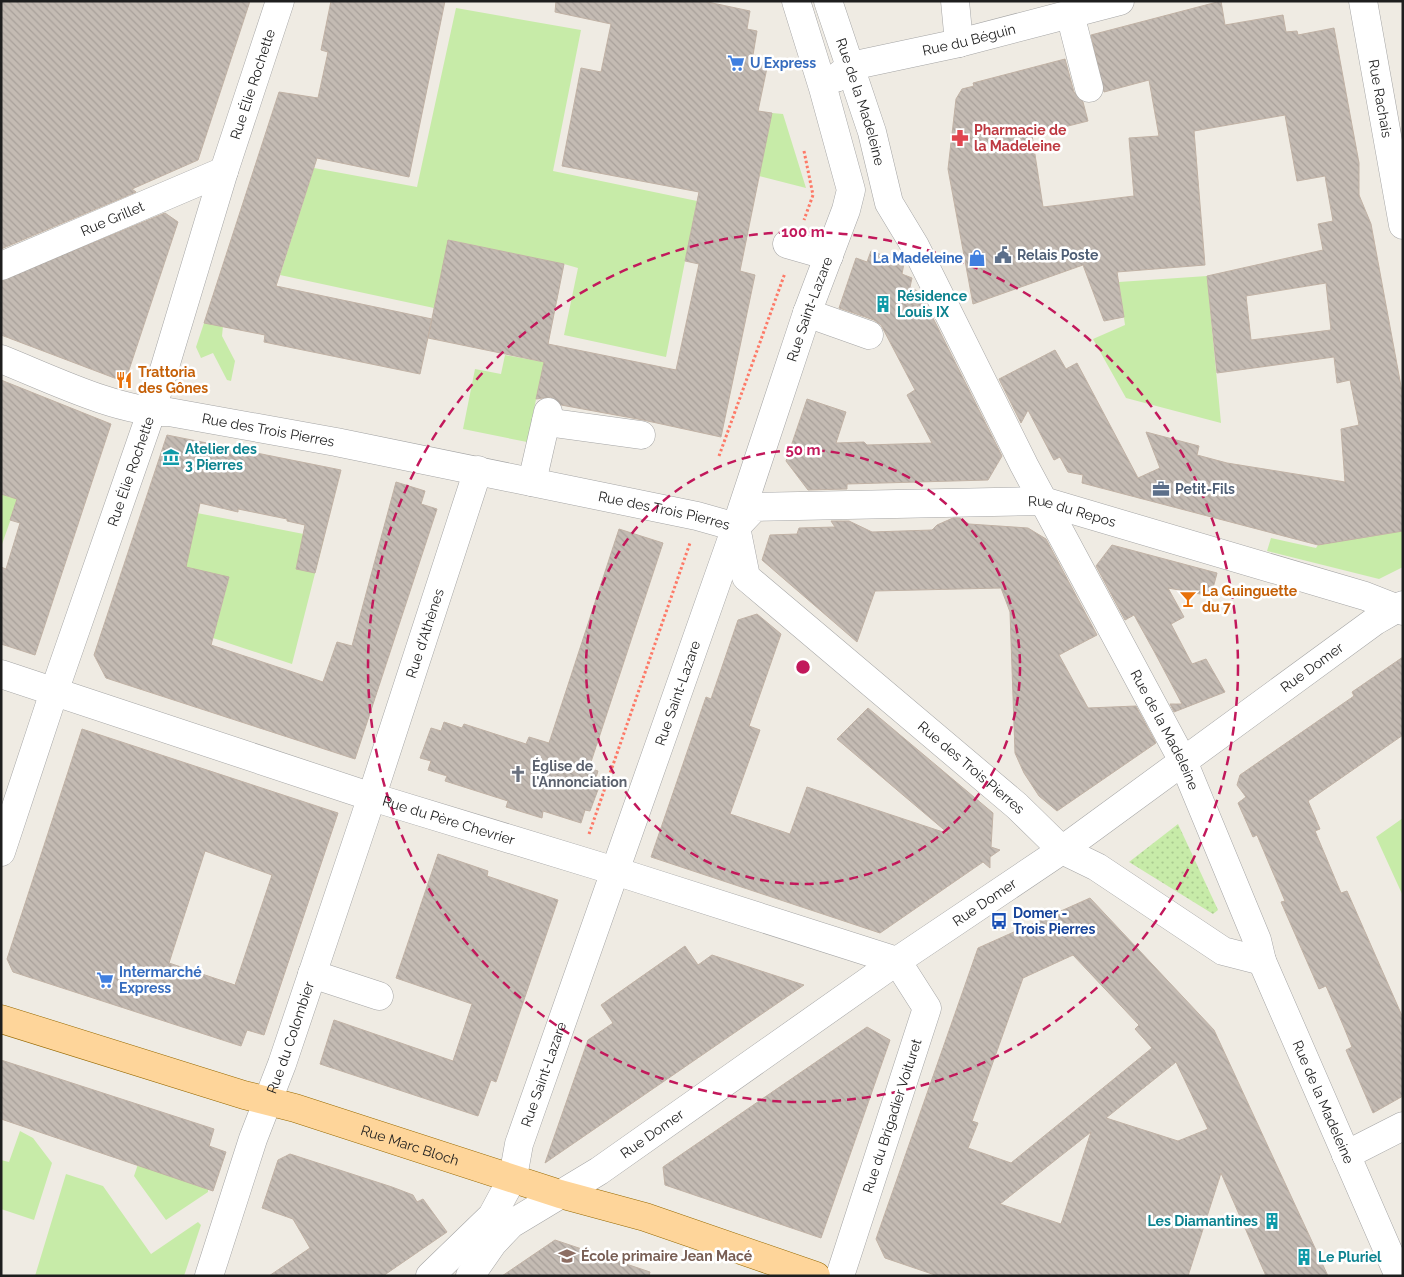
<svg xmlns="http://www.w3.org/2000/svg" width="1404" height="1277" font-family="Raleway,sans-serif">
  <defs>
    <pattern id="grass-dots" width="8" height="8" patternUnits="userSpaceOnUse" patternTransform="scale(1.25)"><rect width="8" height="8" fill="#c7eba8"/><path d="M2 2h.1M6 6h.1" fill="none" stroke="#aac990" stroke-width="1.8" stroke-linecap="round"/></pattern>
    <pattern id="building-back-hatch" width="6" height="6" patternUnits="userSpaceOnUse" patternTransform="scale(1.25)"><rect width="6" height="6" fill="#c4bbb3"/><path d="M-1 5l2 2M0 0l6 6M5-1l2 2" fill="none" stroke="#a8a09a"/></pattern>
  </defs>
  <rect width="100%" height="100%" fill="#efebe3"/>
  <!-- grass -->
  <path fill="url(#grass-dots)" d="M1178 824 1218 910 1213 914 1129 862Z"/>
  <!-- garden -->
  <path fill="#c7eba8" d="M456 8 581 30 553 171 697 201 666 357 564 335 578 268 564 264 449 240 434 308 280 275 314 168 417 187Z
    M772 113 783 114 806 188 759 176Z
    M1207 276 1221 423 1126 398 1093 339 1125 325 1119 282Z
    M204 323 223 326 222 336 235 361 231 381 227 380 213 353 201 358 196 347Z
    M505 355 544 362 527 442 463 429 475 369 501 374Z
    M1 494 18 499 1 547Z
    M197 513 324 538 292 664 213 638 229 578 186 567Z
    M1403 531V567L1379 579 1267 551 1271 538 1316 548 1318 545Z
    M1403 818V896L1376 837Z
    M20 1131 33 1138 52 1163 34 1220 1 1209V1160L9 1162Z
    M138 1164 208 1189V1192L166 1220 134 1176Z
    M66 1174 103 1186 151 1254 198 1222 201 1225 184 1276H35Z"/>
  <!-- building -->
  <path fill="url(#building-back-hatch)" stroke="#c1b2a5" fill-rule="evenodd" d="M1 1H250L198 160 132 189 136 192 1 249Z
    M331 1H445L409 177 317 158 276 286 432 319 420 374 264 342 265 335 204 323 279 92 318 98 328 52 321 50Z
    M556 1H703L750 11 747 29 757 31 752 61 768 63 758 111 772 113 740 271 755 275 721 437 643 420 561 405 551 397 536 399 544 362 428 338 448 240 564 264 548 344 676 370 699 264 685 261 699 192 562 166 581 68 601 72 611 24 555 12Z
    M1221 1 1225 25 1283 15 1286 32 1297 31 1298 35 1334 28 1359 163V195L1371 224 1403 397V531L1318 545 1082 483 1083 475 1068 472 1060 457 1054 460 1028 410 1021 423 999 379 1055 350 1066 369 1077 363 1138 478 1160 468 1146 432 1199 446 1197 455 1227 463 1345 482 1341 429 1359 425 1350 380 1337 383 1334 357 1217 373 1207 276 1323 250 1318 224 1333 221 1325 176 1297 181 1285 115 1194 131 1205 265 1117 272 1124 317 1104 321 1083 265 973 304 948 169 956 99 962 89 974 86 973 83 1065 59 1074 92 1083 102 1088 121 1032 135 1043 207 1134 196 1129 138 1159 136 1149 80 1104 92 1091 35ZM1326 283 1331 330 1251 340 1246 296Z
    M165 213 178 222 125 382 1 335V281Z
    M871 251 904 263 902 274 912 278 910 287 919 292 935 322 1002 456 988 480 847 484V489L808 490 786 461 807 399 846 412 836 443 864 442 867 445 932 443 907 395 915 390 881 325 874 320 839 308 856 258 867 262Z
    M1 380 111 424 35 655 1 644V567L6 569 20 523 10 520 17 499 1 494Z
    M167 435 341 470 315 573 296 569 305 525 287 521V519L238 509V512L200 503 186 567 229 577 211 645 323 682 337 642 352 646 396 482 425 491 421 504 437 509 355 759 106 678 94 655Z
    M953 518H960L969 524 1028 528 1046 539 1097 635 1059 655 1088 708 1136 706 1156 743 1057 811 1039 796 1024 773 1015 753 1010 612 1001 588 875 591 857 642 762 560 770 535 797 534 799 528 835 527 831 521H849L872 532 932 530 937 525Z
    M619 529 663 543 589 768 598 771 594 784 599 787 590 811 585 810 581 823 543 811 542 818 506 807 508 801 445 781 447 776 428 770 431 761 420 758 431 728 441 731 444 722 462 728 464 724 526 744 529 737 549 743Z
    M1112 545 1217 573 1211 596 1168 588 1184 617 1171 624 1192 664 1206 659 1225 692 1174 712 1170 704H1182L1155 653 1134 615 1125 620 1096 566Z
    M757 614 781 634 749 726 760 730 730 814 790 834 807 787 949 834 837 739 868 708 993 813 991 847 1000 850 990 857V868L983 862 880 933 651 857 706 697 711 699 738 620Z
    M1403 657V735L1308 801 1320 829 1315 831 1341 893 1347 891 1403 1018V1096L1373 1113 1346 1050 1352 1047 1343 1025 1326 986 1319 989 1281 902 1285 901 1257 835 1253 837 1238 803 1246 797 1237 785 1240 775 1354 696 1352 692Z
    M82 729 338 813 264 1035 247 1030 241 1046 13 972 7 959ZM205 851 272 875 235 985 169 963Z
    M438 854 488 871 487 876 558 900 496 1082 491 1080 478 1116 320 1064 334 1020 453 1061 472 1004 396 978Z
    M1090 898 1214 1030 1328 1276H1266L1221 1173 1188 1276H938L885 1258 876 1239 978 948ZM1073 955 1139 1025 1135 1029 1152 1048 1011 1163 968 1148 978 1123 972 1121 1023 978ZM1176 1062 1208 1129 1178 1141 1106 1118ZM1091 1132 1061 1224 1000 1204Z
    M685 946 698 965 712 955 804 985 545 1163 588 1040 613 1023 601 1005Z
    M867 1027 890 1040 821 1238 665 1185 663 1167Z
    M1 1060 214 1129 209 1146 226 1152 213 1191 1 1119Z
    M290 1154 392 1187 413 1195 417 1202 423 1199 447 1232 383 1276H269L310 1248 293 1219 262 1208 278 1160Z
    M555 1240 650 1272 649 1276H502Z"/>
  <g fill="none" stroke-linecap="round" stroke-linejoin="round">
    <!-- minor casing -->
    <g stroke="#a5a5a5" stroke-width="29">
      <g id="minor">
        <path id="s1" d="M828 1 872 132 889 203 915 246 1024 465 1183 761 1257 940 1262 961 1399 1276"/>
        <path d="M955 1 959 43"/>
        <path id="s2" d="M1363 1 1403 225"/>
        <path d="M1070 14 1089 88"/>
        <path id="s3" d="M836 78 851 66 959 43 1120 1"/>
        <path d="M787 244 829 256"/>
        <path id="s4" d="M1 266 224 171"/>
        <path d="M807 313 869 335"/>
        <path id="s5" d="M1 359C49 378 119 413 169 412L336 442 697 516 736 527"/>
        <path d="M546 422 641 435"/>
        <path d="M532 482 548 412"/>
        <path id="s6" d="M736 527 746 577 1017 806 1062 850 1097 867 1223 951 1262 961"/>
        <path id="s7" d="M736 527 755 507 1043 501 1365 596 1403 611"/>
        <path id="s8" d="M1 674 372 797 615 871 897 961 927 1008 840 1276"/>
        <path id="s9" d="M1 852 54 692 151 413 224 171 280 1"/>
        <path d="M312 974 379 996"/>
        <path d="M1346 1155 1403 1126"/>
        <path id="s10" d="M209 1276 253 1139 282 1064 365 817 478 470"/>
        <path id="s11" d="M430 1276 492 1216 513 1177 519 1144 736 527 807 313 846 210 851 190 823 88 796 1"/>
        <path id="s12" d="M470 1276 493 1243 511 1224 599 1171 897 961 1062 850 1375 621 1403 605"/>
      </g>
    </g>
    <!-- major casing -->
    <g stroke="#976900" stroke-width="29">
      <g id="major">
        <path id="s13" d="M1 1019 244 1095 295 1108 560 1194 645 1217 816 1276"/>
      </g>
    </g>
    <!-- path -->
    <path stroke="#fd7967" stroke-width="3" stroke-dasharray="2.5 2.5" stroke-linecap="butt" d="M804 151 813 195 804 220
      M719 456 785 273
      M589 834 690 543"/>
    <!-- minor -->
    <use href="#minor" stroke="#fff" stroke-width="28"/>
    <!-- major -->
    <use href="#major" stroke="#fed59a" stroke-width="28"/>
  </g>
  <!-- distance rings -->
  <g fill="none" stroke="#c2185b" stroke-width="2.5" stroke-dasharray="9 6">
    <circle cx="803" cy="667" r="217"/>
    <circle cx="803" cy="667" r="435"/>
  </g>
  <!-- icons -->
  <defs>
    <g id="supermarket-bare" transform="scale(1.35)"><path d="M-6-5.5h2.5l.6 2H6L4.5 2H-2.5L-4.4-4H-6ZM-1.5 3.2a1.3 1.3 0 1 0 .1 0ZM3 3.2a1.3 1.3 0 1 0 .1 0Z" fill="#3f7fe0" stroke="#fff" stroke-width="2.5" paint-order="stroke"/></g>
    <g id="pharmacy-bare" transform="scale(1.35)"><path d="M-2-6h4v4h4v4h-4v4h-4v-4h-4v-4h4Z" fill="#e0444e" stroke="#fff" stroke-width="2.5" paint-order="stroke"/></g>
    <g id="civic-bare" transform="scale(1.35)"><path d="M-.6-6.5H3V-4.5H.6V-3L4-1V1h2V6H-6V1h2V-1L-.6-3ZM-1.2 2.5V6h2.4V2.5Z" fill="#5c6f8a" stroke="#fff" stroke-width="2.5" paint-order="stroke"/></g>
    <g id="shop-bare" transform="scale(1.35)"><path d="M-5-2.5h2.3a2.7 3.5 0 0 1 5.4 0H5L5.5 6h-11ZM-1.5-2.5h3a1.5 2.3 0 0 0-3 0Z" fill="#3f7fe0" stroke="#fff" stroke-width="2.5" paint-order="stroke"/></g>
    <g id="building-bare" transform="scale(1.35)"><path d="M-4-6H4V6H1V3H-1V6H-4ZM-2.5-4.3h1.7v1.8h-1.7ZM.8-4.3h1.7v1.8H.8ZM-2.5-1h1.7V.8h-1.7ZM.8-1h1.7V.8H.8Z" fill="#0f9aa8" stroke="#fff" stroke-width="2.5" paint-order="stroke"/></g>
    <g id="restaurant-bare" transform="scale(1.35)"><path d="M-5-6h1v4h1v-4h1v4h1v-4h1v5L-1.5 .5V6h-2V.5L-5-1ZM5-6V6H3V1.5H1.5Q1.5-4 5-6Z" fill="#e8710a" stroke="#fff" stroke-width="2.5" paint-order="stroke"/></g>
    <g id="museum-bare" transform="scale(1.35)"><path d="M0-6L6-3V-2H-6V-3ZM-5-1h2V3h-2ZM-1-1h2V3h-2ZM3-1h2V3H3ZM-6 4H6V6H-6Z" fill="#0f9aa8" stroke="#fff" stroke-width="2.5" paint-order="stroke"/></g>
    <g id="office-bare" transform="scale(1.35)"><path d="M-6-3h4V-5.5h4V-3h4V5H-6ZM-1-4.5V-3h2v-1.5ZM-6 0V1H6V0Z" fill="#5c6f8a" stroke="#fff" stroke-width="2.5" paint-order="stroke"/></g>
    <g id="bar-bare" transform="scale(1.35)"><path d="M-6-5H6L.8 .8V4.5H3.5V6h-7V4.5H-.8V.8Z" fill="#e8710a" stroke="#fff" stroke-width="2.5" paint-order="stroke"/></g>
    <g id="church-bare" transform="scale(1.35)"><path d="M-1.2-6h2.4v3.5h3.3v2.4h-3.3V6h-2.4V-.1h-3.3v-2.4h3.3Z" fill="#6b7280" stroke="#fff" stroke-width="2.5" paint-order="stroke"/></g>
    <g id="bus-bare" transform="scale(1.35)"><path d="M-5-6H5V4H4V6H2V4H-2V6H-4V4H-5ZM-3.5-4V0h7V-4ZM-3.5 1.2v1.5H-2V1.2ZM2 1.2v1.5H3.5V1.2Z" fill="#1a4fb4" stroke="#fff" stroke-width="2.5" paint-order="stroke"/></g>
    <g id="school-bare" transform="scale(1.35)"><path d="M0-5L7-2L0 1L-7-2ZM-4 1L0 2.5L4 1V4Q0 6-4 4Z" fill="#8d6e63" stroke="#fff" stroke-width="2.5" paint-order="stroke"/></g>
  </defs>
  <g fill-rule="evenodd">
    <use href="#supermarket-bare" x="736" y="63"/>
    <use href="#pharmacy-bare" x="960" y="138"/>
    <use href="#civic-bare" x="1003" y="255"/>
    <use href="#shop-bare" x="977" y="258"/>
    <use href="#building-bare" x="883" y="304"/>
    <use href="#restaurant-bare" x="124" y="380"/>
    <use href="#museum-bare" x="171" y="457"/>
    <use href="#office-bare" x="1161" y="489"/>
    <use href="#bar-bare" x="1188" y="599"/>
    <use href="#church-bare" x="518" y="774"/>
    <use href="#bus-bare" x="999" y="921"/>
    <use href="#supermarket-bare" x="105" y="980"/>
    <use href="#building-bare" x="1272" y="1221"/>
    <use href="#school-bare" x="567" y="1256"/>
    <use href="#building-bare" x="1304" y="1257"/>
  </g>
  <g text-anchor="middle" stroke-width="5" stroke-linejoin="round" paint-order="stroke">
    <!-- street labels -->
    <g font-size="14" fill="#1e1e1e" stroke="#fff">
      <text dy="5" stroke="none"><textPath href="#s3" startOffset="140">Rue du Béguin</textPath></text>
      <text dy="5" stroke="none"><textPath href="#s9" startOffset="808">Rue Élie Rochette</textPath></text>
      <text dy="5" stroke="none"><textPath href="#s2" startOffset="99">Rue Rachais</textPath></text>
      <text dy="5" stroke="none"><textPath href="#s1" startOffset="106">Rue de la Madeleine</textPath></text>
      <text dy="5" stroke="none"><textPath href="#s4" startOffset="121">Rue Grillet</textPath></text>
      <text dy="5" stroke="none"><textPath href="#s11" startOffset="1048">Rue Saint-Lazare</textPath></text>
      <text dy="5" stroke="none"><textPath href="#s5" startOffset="278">Rue des Trois Pierres</textPath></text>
      <text dy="5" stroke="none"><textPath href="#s9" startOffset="402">Rue Élie Rochette</textPath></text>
      <text dy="5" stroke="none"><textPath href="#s5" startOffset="682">Rue des Trois Pierres</textPath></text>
      <text dy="5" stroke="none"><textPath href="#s7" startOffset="346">Rue du Repos</textPath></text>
      <text dy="5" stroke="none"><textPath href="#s10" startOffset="678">Rue d'Athènes</textPath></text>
      <text dy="5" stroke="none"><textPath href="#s12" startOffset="1042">Rue Domer</textPath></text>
      <text dy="5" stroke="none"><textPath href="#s11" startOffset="642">Rue Saint-Lazare</textPath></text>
      <text dy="5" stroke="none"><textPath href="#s1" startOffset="806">Rue de la Madeleine</textPath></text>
      <text dy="5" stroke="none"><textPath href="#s6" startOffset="346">Rue des Trois Pierres</textPath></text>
      <text dy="5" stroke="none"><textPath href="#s8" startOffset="471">Rue du Père Chevrier</textPath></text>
      <text dy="5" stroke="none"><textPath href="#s12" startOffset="639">Rue Domer</textPath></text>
      <text dy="5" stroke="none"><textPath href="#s10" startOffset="252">Rue du Colombier</textPath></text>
      <text dy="5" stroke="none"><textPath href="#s11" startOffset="238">Rue Saint-Lazare</textPath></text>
      <text dy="5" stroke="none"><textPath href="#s1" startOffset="1211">Rue de la Madeleine</textPath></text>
      <text transform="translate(892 1116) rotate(-72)" y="5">Rue du Brigadier Voituret</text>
      <text dy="5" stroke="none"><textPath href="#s12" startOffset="234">Rue Domer</textPath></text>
      <text dy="5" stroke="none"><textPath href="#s13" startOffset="428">Rue Marc Bloch</textPath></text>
    </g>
    <!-- shop labels -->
    <g font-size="14" font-weight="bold" fill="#366cbe" stroke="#fff" text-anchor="start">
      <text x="750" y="68">U Express</text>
      <text x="963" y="263" text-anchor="end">La Madeleine</text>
      <text x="119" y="977">Intermarché<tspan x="119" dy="16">Express</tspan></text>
    </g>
    <!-- health labels -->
    <g font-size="14" font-weight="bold" fill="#be3a42" stroke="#fff" text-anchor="start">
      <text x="974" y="135">Pharmacie de<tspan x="974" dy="16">la Madeleine</tspan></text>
    </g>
    <!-- service labels -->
    <g font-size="14" font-weight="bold" fill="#4e5e75" stroke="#fff" text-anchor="start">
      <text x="1017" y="260">Relais Poste</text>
      <text x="1175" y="494">Petit-Fils</text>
    </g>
    <!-- culture labels -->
    <g font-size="14" font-weight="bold" fill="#0d838f" stroke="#fff" text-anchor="start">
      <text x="897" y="301">Résidence<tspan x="897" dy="16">Louis IX</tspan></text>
      <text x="185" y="454">Atelier des<tspan x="185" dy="16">3 Pierres</tspan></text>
      <text x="1258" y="1226" text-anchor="end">Les Diamantines</text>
      <text x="1318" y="1262">Le Pluriel</text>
    </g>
    <!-- food labels -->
    <g font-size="14" font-weight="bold" fill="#c56008" stroke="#fff" text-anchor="start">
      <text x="138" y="377">Trattoria<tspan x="138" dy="16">des Gônes</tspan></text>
      <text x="1202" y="596">La Guinguette<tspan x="1202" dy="16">du 7</tspan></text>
    </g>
    <!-- worship labels -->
    <g font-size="14" font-weight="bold" fill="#5b616d" stroke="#fff" text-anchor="start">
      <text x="532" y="771">Église de<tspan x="532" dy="16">l'Annonciation</tspan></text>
    </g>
    <!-- transit labels -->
    <g font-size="14" font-weight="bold" fill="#164399" stroke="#fff" text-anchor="start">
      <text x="1013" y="918">Domer -<tspan x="1013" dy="16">Trois Pierres</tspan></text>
    </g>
    <!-- education labels -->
    <g font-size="14" font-weight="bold" fill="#785e54" stroke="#fff" text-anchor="start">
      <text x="581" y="1261">École primaire Jean Macé</text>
    </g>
  </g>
  <circle cx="803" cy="667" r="8" fill="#c2185b" stroke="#fff" stroke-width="2.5"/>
  <g font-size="15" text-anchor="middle" font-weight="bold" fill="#c2185b" stroke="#fff" stroke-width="5" stroke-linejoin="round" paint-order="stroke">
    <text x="803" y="237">100 m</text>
    <text x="803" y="455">50 m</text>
  </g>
  <!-- border -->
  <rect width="1404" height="1277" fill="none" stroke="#1e1e1e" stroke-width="5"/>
</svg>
